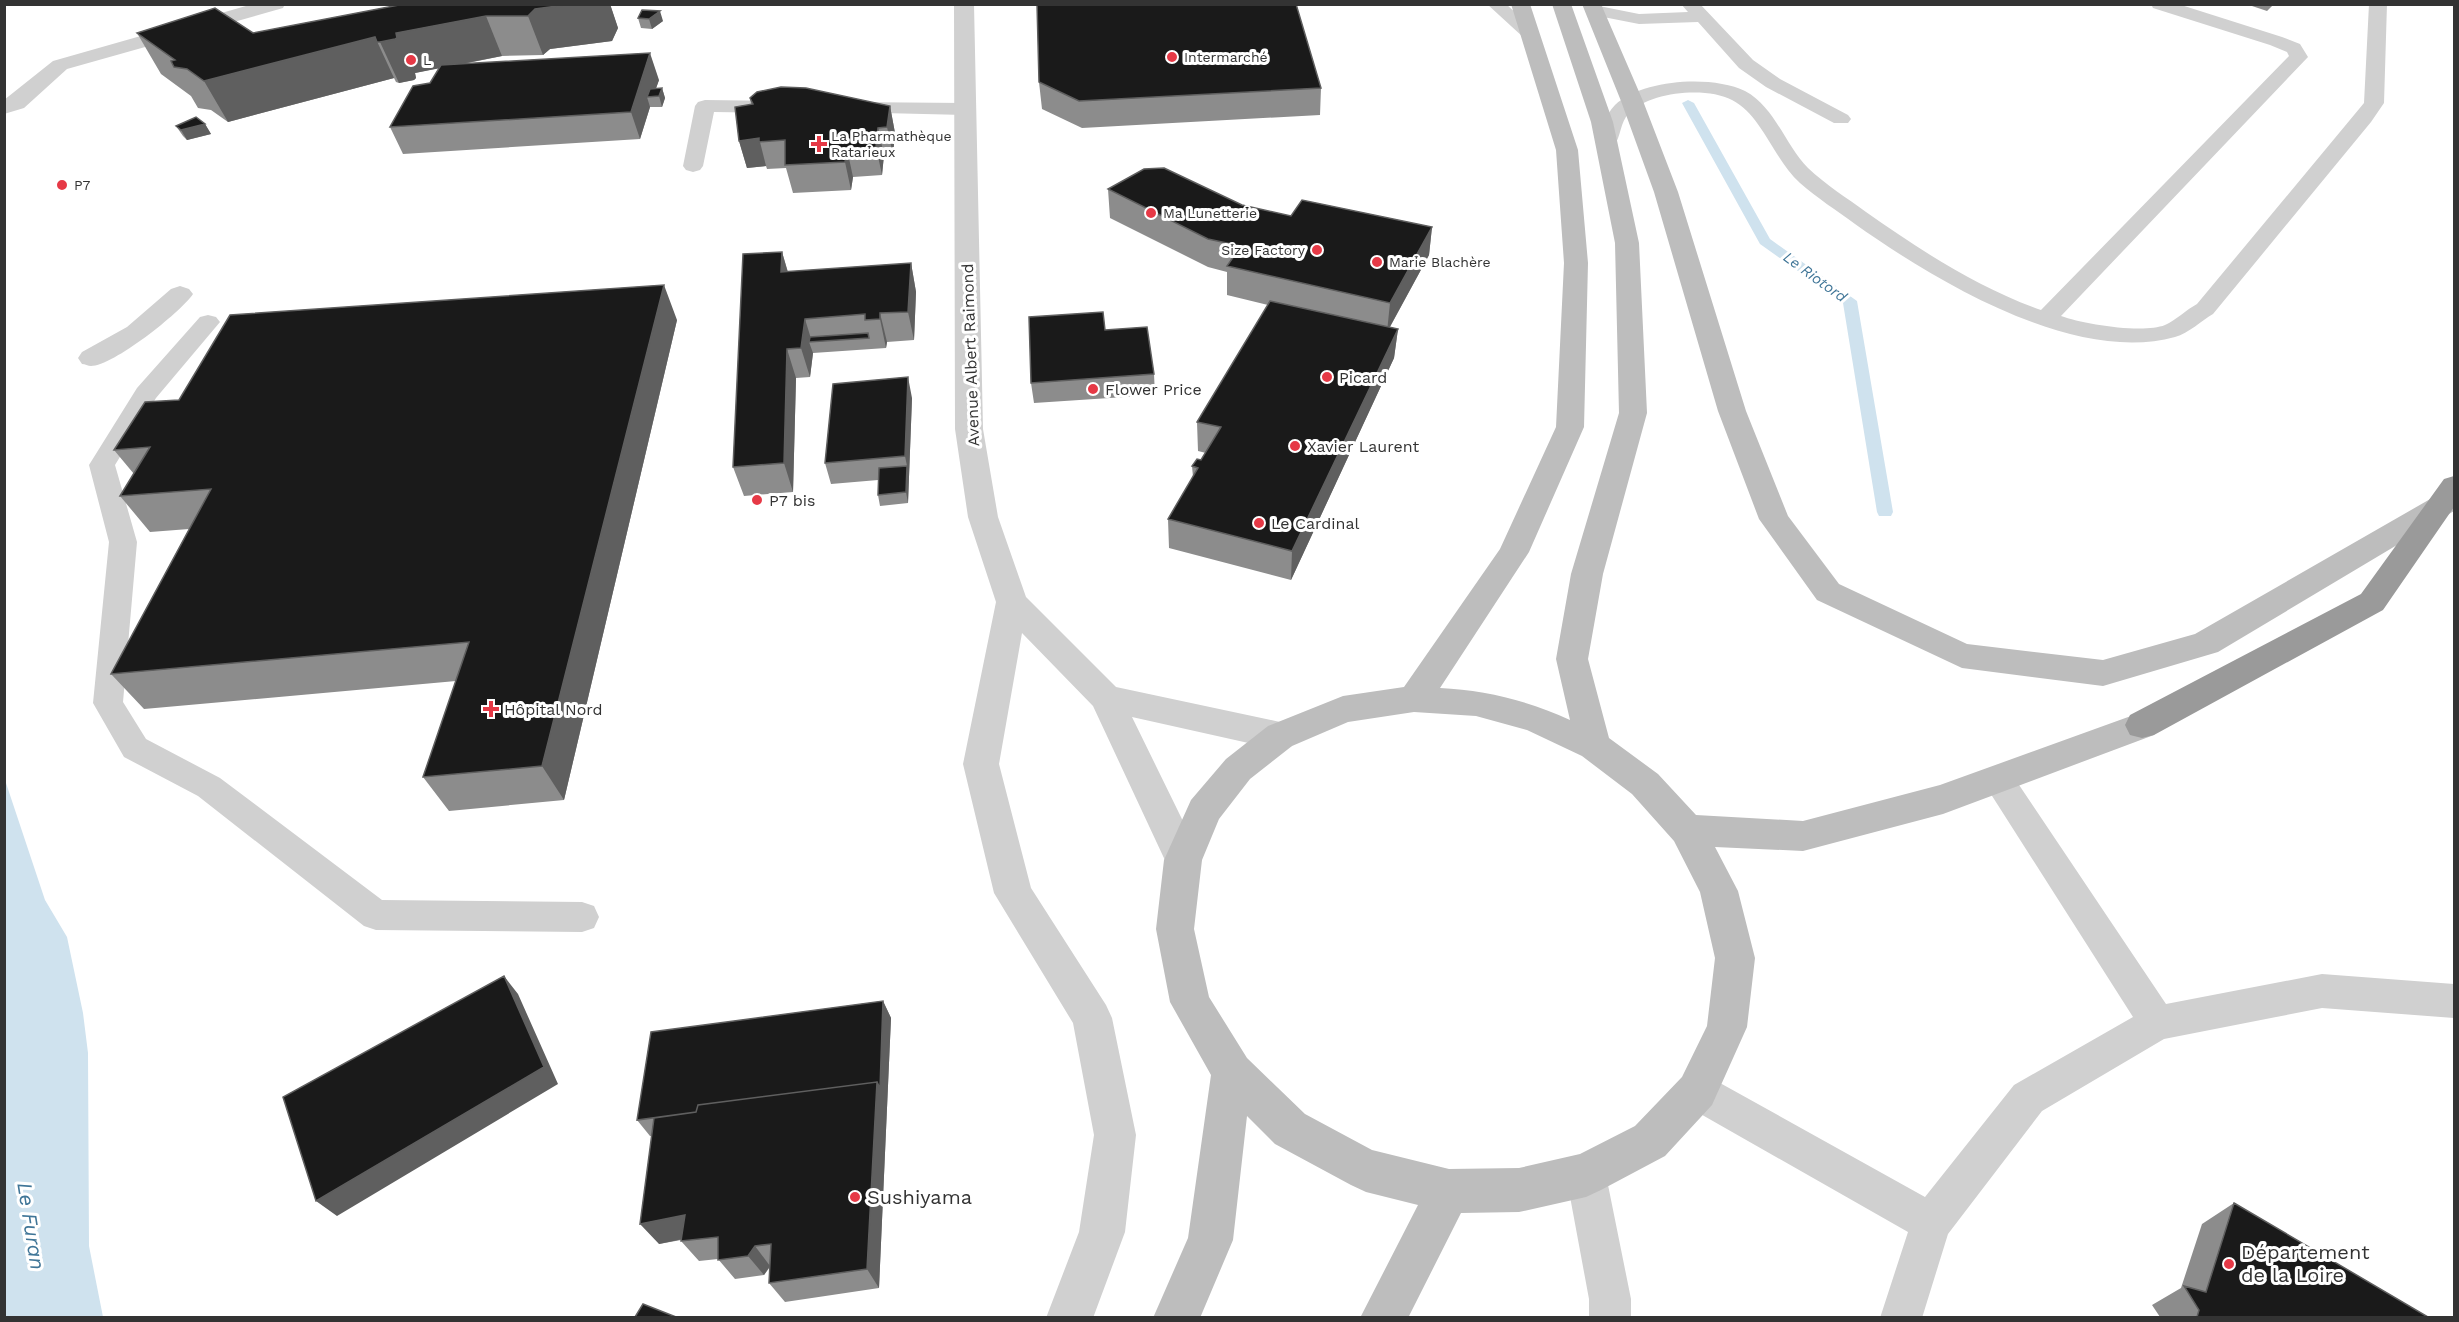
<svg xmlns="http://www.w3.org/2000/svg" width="2459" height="1322" font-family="'Work Sans',sans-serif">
  <rect width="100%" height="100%" fill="#fff"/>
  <!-- water -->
  <path fill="#cfe2ee" d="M4 777 45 900 67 937 83 1013 88 1053 89 1246 103 1317H5Z"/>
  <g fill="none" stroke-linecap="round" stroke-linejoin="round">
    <!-- stream -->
    <path fill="#cfe2ee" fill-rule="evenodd" d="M1688 100 1694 103 1770 239 1857 301 1893 512 1891 516H1879L1877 512 1843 303 1760 244 1682 103Z"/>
    <!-- service -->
    <path fill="#d0d0d0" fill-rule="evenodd" d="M1487 4H1506L1538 33 1535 37H1523Z
      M1681 4H1700L1753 60 1780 79 1848 115 1851 119 1848 123H1834L1766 87 1739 68 1698 22 1639 24 1588 14 1585 10 1588 6 1594 5 1639 14 1688 12Z
      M2151 4H2178L2282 37 2300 44 2308 57 2061 316C2083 324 2143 334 2165 325 2176 320 2186 310 2197 304L2364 103 2369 4H2387L2384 103 2371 122 2213 314C2201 321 2189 333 2175 337 2074 365 1934 280 1855 224 1836 210 1817 198 1800 183 1774 160 1762 115 1732 100 1706 86 1649 92 1629 113 1620 122 1621 137 1614 146H1600L1597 142C1602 130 1605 115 1615 105 1643 79 1712 75 1745 91 1775 107 1785 145 1808 168 1826 185 1847 198 1866 212 1920 250 1978 288 2041 310L2289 56 2287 52 2270 45 2153 8Z
      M705 100 779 101 786 103 789 107 786 111 779 113 714 112 703 166 700 170 693 172 686 170 683 166 695 106 698 102Z
      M848 102 965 103 972 105 975 109 972 113 965 115 841 112 838 108 841 104Z
      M208 315 216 317 220 322 156 398 115 465 137 542 123 702 146 739 220 778 382 900 582 902 594 906 599 917 594 928 582 932 376 930 364 926 198 796 124 757 93 703 109 542 89 465 137 388 200 317Z
      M1998 766 2009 770 2166 1004 2322 974 2454 984V1018L2322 1008 2164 1039 2042 1111 1948 1234 1922 1318H1880L1908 1232 1683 1104 1678 1091 1683 1078 1697 1073 1711 1078 1925 1197 2014 1085 2133 1017 1987 788 1982 779 1987 770Z
      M1586 1155 1600 1161 1606 1175 1631 1299V1318H1589V1299L1566 1175 1572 1161Z"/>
    <!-- minor -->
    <path fill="#d0d0d0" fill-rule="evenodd" d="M253 4H285L283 8 67 69 24 108 4 114V100L53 61Z
      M180 286 189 289 193 294C180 313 113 366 91 366 88 366 85 364 82 364L78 358 82 352 127 327 171 289Z"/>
    <!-- tertiary -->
    <path fill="#d0d0d0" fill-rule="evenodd" d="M954 4H974L983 429 998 517 1026 597 1116 687 1280 722 1292 726 1297 736 1292 746 1280 750 1132 717 1202 860 1196 871 1183 876 1170 871 1093 706 1022 633 999 764 1031 888 1106 1005 1112 1018 1136 1135 1125 1232 1093 1318H1046L1079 1232 1094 1135 1073 1023 994 893 963 764 996 602 968 517 955 429Z"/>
    <!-- secondary -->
    <path fill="#bdbdbd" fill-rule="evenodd" d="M1511 4H1530L1578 150 1588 263 1584 427 1529 552 1440 688C1485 690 1529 701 1570 720L1556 659 1571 574 1619 413 1615 243 1591 122 1552 4H1571L1613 122 1639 243 1647 413 1603 574 1588 659 1609 738 1658 774 1696 815 1803 821 1940 785 2142 712 2154 715 2159 725 2154 735 1943 814 1803 851 1715 847 1738 891 1755 958 1747 1027 1712 1105 1665 1156 1601 1190 1586 1197 1519 1212 1461 1213 1408 1318H1360L1418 1205 1366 1192 1351 1185 1275 1144 1247 1116 1233 1240 1200 1318H1153L1188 1238 1211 1075 1170 1002 1156 929 1164 860 1191 800 1226 759 1268 726 1343 696 1404 687 1500 549 1556 427 1564 263 1556 150ZM1414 712 1476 716 1527 730 1582 756 1632 794 1674 841 1700 892 1715 958 1707 1026 1682 1077 1635 1126 1580 1154 1519 1168 1449 1169 1372 1150 1305 1114 1247 1058 1209 997 1194 929 1202 860 1219 819 1250 779 1292 746 1348 722Z
      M1582 4H1601L1643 101 1678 192 1746 411 1788 516 1839 584 1967 644 2103 660 2195 634 2432 498 2443 495 2454 498V511L2218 652 2103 686 1962 668 1817 600 1759 519 1718 411 1654 192 1621 101Z"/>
    <!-- motorway -->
    <path fill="#9a9a9a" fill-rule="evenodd" d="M2454 476V507L2383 610 2154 735 2142 738 2130 735 2125 725 2130 715 2361 594 2444 479Z"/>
  </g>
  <!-- wall -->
  <path fill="#8c8c8c" d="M404 4H610L618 28 612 41 550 49 543 55 502 56 463 64 659 80 656 88H662L665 98 662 107H650L640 139 403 154 390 127 430 83 439 68 415 73 416 78 414 80 399 83 396 82 394 78 228 122 211 110 198 108 191 96 161 74 137 33H253Z
    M2246 4H2274L2267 11Z
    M638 18 663 21 652 29 641 28Z
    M1039 82 1321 88 1320 115 1082 128 1042 109Z
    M750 98 890 106 895 133 893 155H884L882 175 853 177 851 190 793 193 786 168 767 169 766 166 747 168 739 141 751 104Z
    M205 124 211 134 187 140 183 136 176 126Z
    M1108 189 1291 216 1432 227 1429 255 1390 327 1398 329 1394 358 1291 580 1169 548 1168 519 1193 477 1192 466 1201 460 1206 453 1198 451 1197 422 1268 305 1227 295V272L1208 267 1110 218Z
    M782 252 788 272 911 263 916 292 914 340 887 342 886 348 813 353 810 377 796 378 793 492 744 496 733 467Z
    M677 320 564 800 449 811 423 777 456 681 144 709 111 674 189 529 150 532 120 496 134 474 114 450 179 400Z
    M1105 330 1154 374 1155 395 1034 403 1031 383Z
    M912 398 908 503 880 506 878 495V480L831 484 825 463Z
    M883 1001 891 1018 879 1288 785 1302 769 1283 770 1267 764 1275 735 1279 718 1259 699 1261 681 1241V1240L659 1244 652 1136H650L637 1120Z
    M2234 1203 2428 1317H2160L2152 1305 2181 1288 2202 1224Z"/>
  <!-- shaded-wall -->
  <path fill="#5f5f5f" d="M572 4H610L618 28 612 41 550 49 543 55 528 16 535 9Z
    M660 11 663 21 652 29 649 19Z
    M486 16 502 56 415 73 416 78 414 80 399 83 380 42 396 33Z
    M375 37 394 78 228 122 204 81Z
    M650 53 659 80 653 97H647L650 107 640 139 631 112Z
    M662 88 665 98 662 107 659 96Z
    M890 106 895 133 893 155 887 127Z
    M205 124 211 134 187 140 181 130Z
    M878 128 884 155 882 175 876 147Z
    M759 138 766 166 747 168 739 141Z
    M847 149 853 177 851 190 845 162Z
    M1432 227 1429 255 1387 332 1390 303Z
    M782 252 790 280 781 272Z
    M911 263 916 292 914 340 908 312Z
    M664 285 677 320 564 800 542 766Z
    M880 313 887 342 886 348 880 319Z
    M805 319 812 342H809L813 353 810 377 801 348Z
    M1398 329 1394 358 1291 580 1292 551Z
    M787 349 796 378 793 492 784 463Z
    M908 377 912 398 908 503 906 492 907 466 905 456Z
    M504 976 518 994 558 1084 337 1216 316 1201Z
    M883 1001 891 1018 879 1288 867 1269 877 1082Z
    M685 1215 702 1235 659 1244 640 1224Z
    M755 1246 770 1266 764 1275 748 1256Z"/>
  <!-- building -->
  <path fill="#1a1a1a" stroke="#5f5f5f" stroke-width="1.5" d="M404 4H572L535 9 528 16H486L396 33 397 38 395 39 380 42H377L375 37 204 81 187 69 174 67 171 61 175 60 137 33 215 8 253 33Z
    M1037 4H1296L1321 88 1079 101 1039 82Z
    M642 10 660 11 649 19 638 18Z
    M650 53 631 112 390 127 413 86 430 83 441 65Z
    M781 87 806 88 890 106 887 127 878 128 876 147 847 149 845 162 785 165V140L759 142V138L739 141 735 107 753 104 750 98 757 92Z
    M662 88 659 96 647 97 650 89Z
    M196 117 205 124 181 130 176 126Z
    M1164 168 1242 205 1291 216 1302 200 1432 227 1390 303 1227 266 1241 246 1208 239 1108 189 1144 169Z
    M782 252 781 272 911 263 908 312 880 313V319L865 320V314L805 319 801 348 787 349 784 463 733 467 743 254Z
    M664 285 542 766 423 777 469 642 111 674 211 489 120 496 150 447 114 450 145 402 179 400 230 315Z
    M1270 301 1398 329 1292 551 1168 519 1198 468 1192 466 1197 459 1201 460 1221 427 1197 422Z
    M1103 312 1105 330 1147 327 1154 374 1031 383 1029 317Z
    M868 333 869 338 809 342 810 337Z
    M908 377 905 456 825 463 833 384Z
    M907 466 906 492 878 495 879 468Z
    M504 976 544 1067 316 1201 283 1097Z
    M883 1001 880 1088 877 1082 698 1105 696 1112 637 1120 651 1032Z
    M877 1082 867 1269 769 1283 771 1244 755 1246 748 1256 718 1260V1237L681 1241 685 1215 640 1224 654 1118 696 1112 698 1105Z
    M2234 1203 2428 1317H2197L2199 1310 2184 1286 2206 1292Z
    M643 1304 676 1317H635Z"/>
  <!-- markers -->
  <g fill="#e63946" stroke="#fff" stroke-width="2">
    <circle cx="1172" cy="57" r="6"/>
    <circle cx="411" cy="60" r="6"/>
    <path d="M816 135h6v6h6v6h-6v6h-6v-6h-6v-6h6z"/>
    <circle cx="62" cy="185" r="6"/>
    <circle cx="1151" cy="213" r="6"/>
    <circle cx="1317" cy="250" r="6"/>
    <circle cx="1377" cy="262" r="6"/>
    <circle cx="1327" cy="377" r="6"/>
    <circle cx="1093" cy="389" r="6"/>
    <circle cx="1295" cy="446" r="6"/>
    <circle cx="757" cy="500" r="6"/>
    <circle cx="1259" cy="523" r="6"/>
    <path d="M488 700h6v6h6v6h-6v6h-6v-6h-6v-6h6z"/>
    <circle cx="855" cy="1197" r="6"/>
    <circle cx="2229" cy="1264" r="6"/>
  </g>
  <g text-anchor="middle" stroke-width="6" stroke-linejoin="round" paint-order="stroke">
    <!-- far-poi labels -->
    <g font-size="14" fill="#333" stroke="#fff" text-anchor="start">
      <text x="1184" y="62">Intermarché</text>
      <text x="423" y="65">L</text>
      <text x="831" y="141">La Pharmathèque<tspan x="831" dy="16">Ratarieux</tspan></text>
      <text x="74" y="190">P7</text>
      <text x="1163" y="218">Ma Lunetterie</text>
      <text x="1305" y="255" text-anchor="end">Size Factory</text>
      <text x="1389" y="267">Marie Blachère</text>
    </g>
    <!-- far-water labels -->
    <g font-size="15" font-style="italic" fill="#3f7597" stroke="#fff">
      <text transform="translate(1815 277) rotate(36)" y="5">Le Riotord</text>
    </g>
    <!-- street labels -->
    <g font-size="16" fill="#333" stroke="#fff">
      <text transform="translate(970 355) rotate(-92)" y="6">Avenue Albert Raimond</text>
    </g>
    <!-- poi labels -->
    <g font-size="16" fill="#333" stroke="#fff" text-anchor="start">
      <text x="1339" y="383">Picard</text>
      <text x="1105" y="395">Flower Price</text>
      <text x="1307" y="452">Xavier Laurent</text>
      <text x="769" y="506">P7 bis</text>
      <text x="1271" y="529">Le Cardinal</text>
      <text x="504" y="715">Hôpital Nord</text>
    </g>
    <!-- near-poi labels -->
    <g font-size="20" fill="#333" stroke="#fff" text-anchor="start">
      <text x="867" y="1204">Sushiyama</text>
      <text x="2241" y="1259">Département<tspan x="2241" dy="23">de la Loire</tspan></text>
    </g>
    <!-- near-water labels -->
    <g font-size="21" font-style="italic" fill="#3f7597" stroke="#fff">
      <text transform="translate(31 1226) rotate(81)" y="7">Le Furan</text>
    </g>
  </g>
  <!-- border -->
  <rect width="2459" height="1322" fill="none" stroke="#333333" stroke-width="12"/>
</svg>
